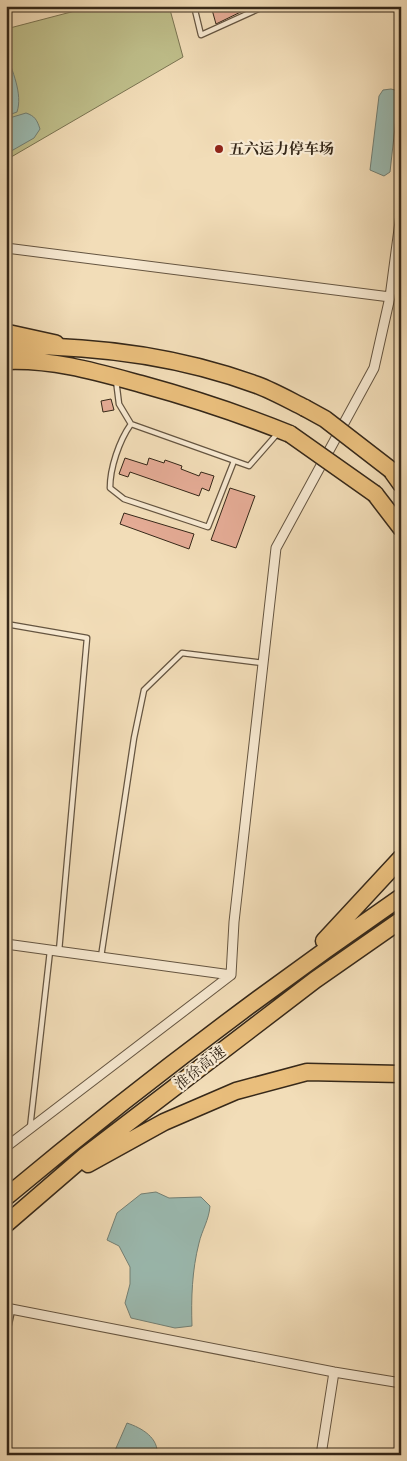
<svg xmlns="http://www.w3.org/2000/svg" width="407" height="1461" font-family="'IM FELL Double Pica','Noto Serif SC',serif">
  <rect width="100%" height="100%" fill="#f2ddb8"/>
  <filter id="stains"><feTurbulence type="fractalNoise" baseFrequency=".004" numOctaves="4"/><feColorMatrix values="0 0 0 0 .2 0 0 0 0 .09 0 0 0 0 .02 0 0 0 .5 -.17"/></filter>
  <radialGradient id="worn" r=".72"><stop offset=".6" stop-color="#630" stop-opacity="0"/><stop offset="1" stop-color="#630" stop-opacity=".3"/></radialGradient>
  <!-- green -->
  <path fill="#bfbf8b" stroke="#7a7452" d="M94 6H169L183 57 6 160V29Z"/>
  <!-- water -->
  <path fill="#9bbbb2" stroke="#738075" d="M6 53C12 70 23 94 17 112L6 116Z
    M391 89 399 91 390 172 384 176 370 170 379 96 383 90Z
    M26 113C35 116 37 120 40 129L34 138 6 154V119Z
    M156 1192 169 1198 201 1197 210 1206C209 1220 202 1230 199 1243 192 1270 191 1299 192 1326L175 1328 131 1318 125 1303 130 1284V1267L119 1246 107 1240 117 1213 141 1194Z
    M127 1423C142 1428 159 1438 157 1455H113Z"/>
  <!-- building -->
  <path fill="#e4ab95" stroke="#362819" d="M211 6H253L216 24Z
    M111 399 114 410 103 412 101 401Z
    M125 458 147 465 149 458 164 463 165 460 182 466 181 469 199 476 201 472 214 476 209 491 202 488 199 496 130 472 128 477 119 474Z
    M230 488 255 496 236 548 211 540Z
    M124 513 194 534 189 549 120 524Z"/>
  <g fill="none" stroke-linecap="round" stroke-linejoin="round">
    <!-- service casing -->
    <g stroke="#655541" stroke-width="7">
      <path id="service" d="M194 6 201 35 265 6
        M116 380 119 404 131 424 249 466 278 433
        M131 424C119 441 110 468 110 488L124 499 208 527 234 461
        M6 624 87 638 59 951
        M101 957 134 738 144 690 182 653 263 663
        M30 1128 50 951
        M6 1338 12 1310"/>
    </g>
    <!-- minor casing -->
    <g stroke="#655541" stroke-width="11">
      <path id="minor" d="M6 248 390 297 401 214
        M6 944 231 975 234 922 276 548 374 368 390 297
        M6 1147 231 975
        M6 1308 334 1372 401 1383
        M321 1455 334 1372"/>
    </g>
    <!-- primary casing -->
    <g stroke="#362819" stroke-width="18">
      <path id="primary" d="M6 332 56 343"/>
    </g>
    <!-- motorway casing -->
    <g stroke="#362819" stroke-width="19">
      <path id="motorway" d="M6 346C91 345 176 355 257 385 273 391 289 400 305 408
        M6 361C53 359 97 372 141 384 192 398 241 414 290 434
        M391 470 401 484
        M375 494 401 528
        M324 941 401 858
        M88 1164 164 1122 236 1091 307 1072 401 1074
        M6 1197C133 1091 265 991 401 897
        M6 1224 86 1155 315 980 401 920"/>
    </g>
    <!-- service -->
    <use href="#service" stroke="#f7e9d1" stroke-width="4.5"/>
    <!-- minor -->
    <use href="#minor" stroke="#f7e9d1" stroke-width="9"/>
    <!-- primary -->
    <use href="#primary" stroke="#e9be7c" stroke-width="15"/>
    <!-- motorway -->
    <use href="#motorway" stroke="#e9be7c" stroke-width="16"/>
    <!-- motorway-bridge casing -->
    <g stroke="#362819" stroke-width="19" stroke-linecap="butt">
      <path id="motorway-bridge" d="M305 408 325 419 391 470
        M290 434 375 494"/>
    </g>
    <!-- motorway-bridge -->
    <use href="#motorway-bridge" stroke="#e9be7c" stroke-width="16"/>
  </g>
  <!-- markers -->
  <circle fill="#8f2418" stroke="#f7e9d1" stroke-width="2" cx="219" cy="149" r="5"/>
  <g text-anchor="middle" stroke-width="4.5" stroke-linejoin="round" paint-order="stroke">
    <!-- poi labels -->
    <g font-size="15" font-weight="bold" fill="#362819" stroke="#f7e9d1" text-anchor="start">
      <text x="229" y="154">五六运力停车场</text>
    </g>
    <!-- street labels -->
    <g font-size="15" fill="#362819" stroke="#f7e9d1">
      <text transform="translate(200 1068) rotate(-38)" y="5">淮徐高速</text>
    </g>
  </g>
  <!-- margin -->
  <rect width="407" height="1461" fill="none" stroke="#f2ddb8" stroke-width="25"/>
  <rect x="8" y="8" width="392" height="1446" fill="none" stroke="#362819" stroke-width="2.5"/>
  <rect x="12" y="12" width="382" height="1436" fill="none" stroke="#362819"/>
  <rect width="100%" height="100%" filter="url(#stains)"/>
  <rect width="100%" height="100%" fill="url(#worn)"/>
</svg>
